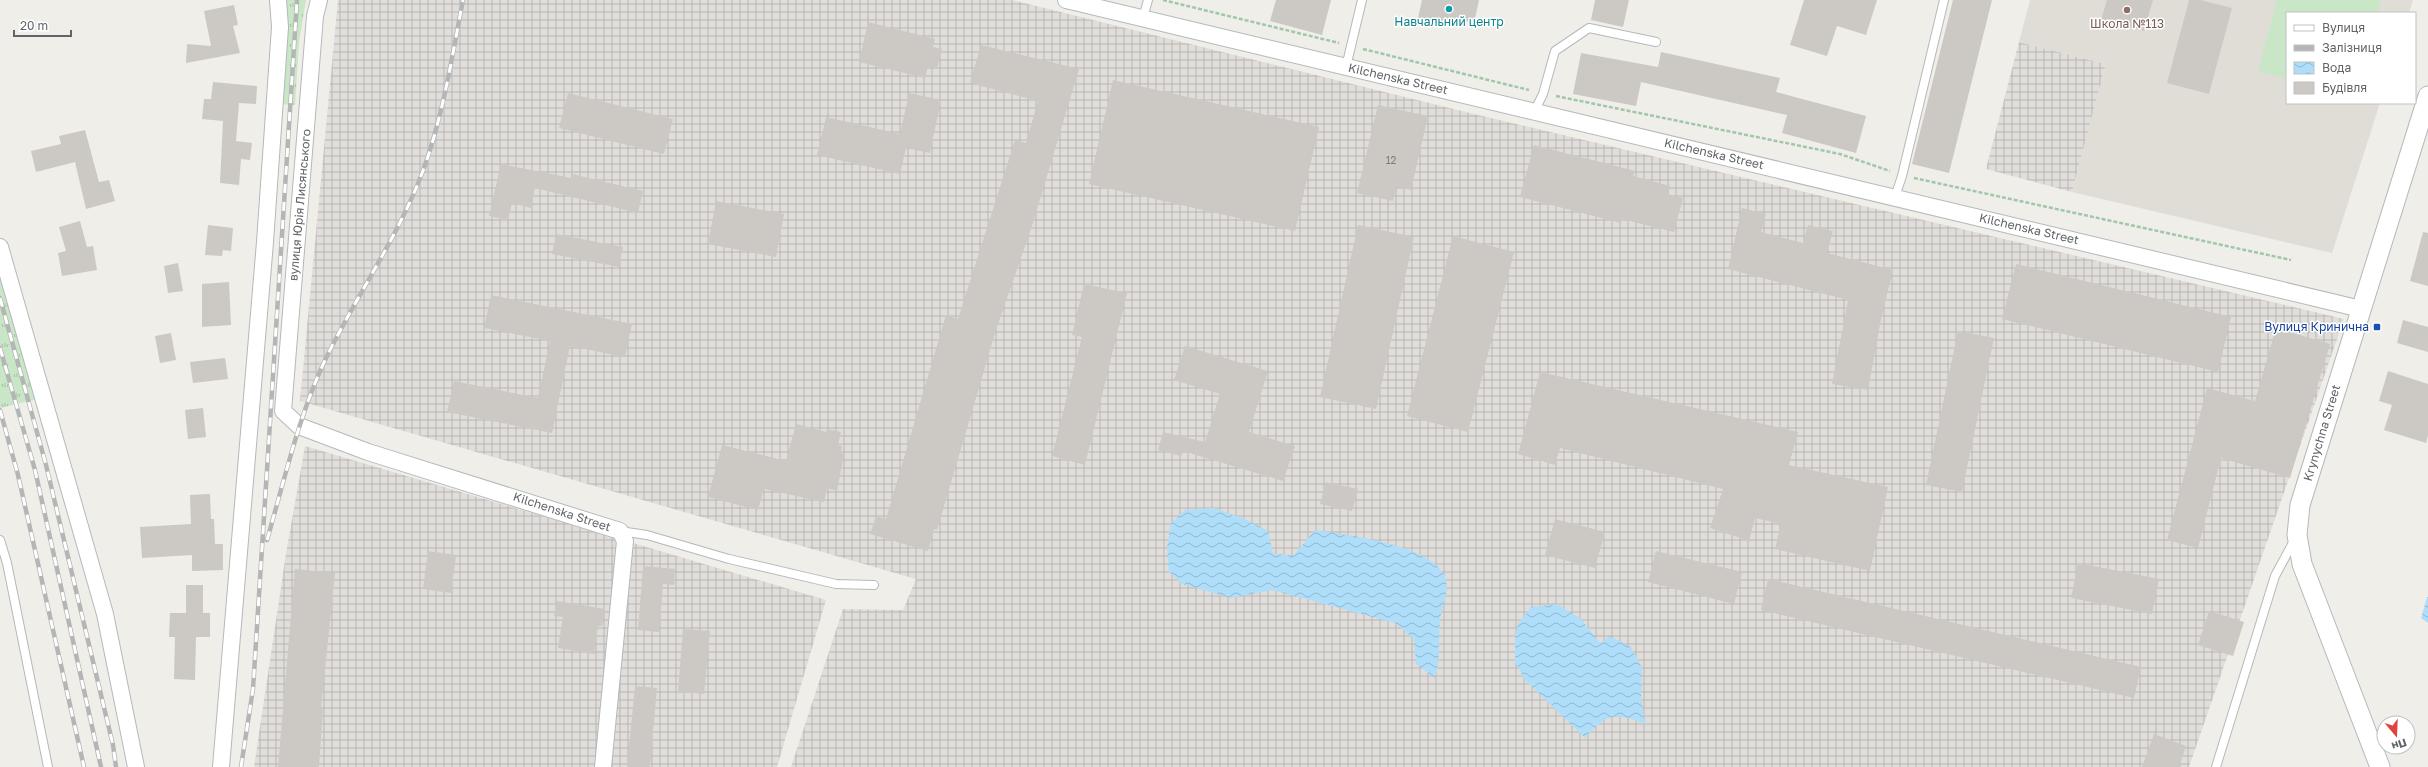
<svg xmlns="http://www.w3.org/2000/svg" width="2428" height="767" font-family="'Golos Text',sans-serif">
  <defs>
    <pattern id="industrial-grid" width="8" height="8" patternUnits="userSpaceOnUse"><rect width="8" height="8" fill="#e0ddda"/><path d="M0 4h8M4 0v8" fill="none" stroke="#b9b7b5"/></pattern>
    <pattern id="grass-tufts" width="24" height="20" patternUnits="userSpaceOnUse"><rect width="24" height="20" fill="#c9e6c7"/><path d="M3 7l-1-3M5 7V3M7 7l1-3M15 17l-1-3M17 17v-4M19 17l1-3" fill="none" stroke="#a7bea5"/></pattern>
    <pattern id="water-waves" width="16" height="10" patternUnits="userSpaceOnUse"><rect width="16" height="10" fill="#afdefa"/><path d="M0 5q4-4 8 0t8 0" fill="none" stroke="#92b8ce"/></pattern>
  </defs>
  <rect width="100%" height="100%" fill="#f0eee9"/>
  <!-- industrial -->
  <path fill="url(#industrial-grid)" d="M338 0H1012L1478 115 2344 319 2189 767H791L843 609 903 610 916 579 300 401Z
    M2019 42 2106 64 2072 192 1986 169Z
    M305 446 826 600 777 767H254L286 554Z"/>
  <!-- education -->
  <path fill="#e0ddd7" d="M2030 0H2413L2409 13H2287V103H2380L2332 253 2072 192 2106 64 2019 42Z"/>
  <!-- grass -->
  <path fill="url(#grass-tufts)" d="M285 0H306L299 42 295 105 279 104Z
    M0 276 38 399 0 408Z"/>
  <!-- garden -->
  <path fill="#c9e6c7" d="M2277 0H2381L2377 13H2287V79L2258 71Z"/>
  <!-- water -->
  <path fill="url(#water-waves)" d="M1214 508 1245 519 1268 531 1273 553 1293 556 1315 530C1347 535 1426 544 1443 573 1452 588 1442 605 1440 620 1438 640 1441 658 1435 678L1416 664 1414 639 1395 623 1272 590 1231 598 1182 584 1169 572 1167 547 1171 523 1185 510Z
    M2427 597H2428V623L2421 618Z
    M1557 604 1581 619 1600 643 1610 636 1631 647 1642 668 1641 696 1645 724C1613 712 1608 713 1585 738L1525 680 1515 662V637L1518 624 1531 607Z"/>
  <!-- building -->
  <path fill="#ccc9c5" d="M1276 0H1331L1322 35 1270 21Z
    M1422 0H1479L1474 23 1456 19 1454 27 1418 18Z
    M1595 0H1629L1623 27 1591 20Z
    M1804 0H1877L1866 35 1837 26 1827 56 1790 45Z
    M1953 0H1992L1949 173 1912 164Z
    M2107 0H2153L2144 31 2101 20Z
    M2189 0H2200L2232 8 2209 94 2167 83Z
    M234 5 238 25 233 26 240 53 186 63 187 44 211 46 204 11Z
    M868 22 935 39 933 47 942 49 937 69 928 67 925 78 859 62Z
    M981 45 1079 69 1033 223 996 330 937 530 934 529 928 551 870 534 876 516 886 519 946 315 958 319 1015 140 1026 143 1038 101 970 83Z
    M1661 52 1780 78 1776 92 1866 116 1856 153 1782 133 1787 115 1641 82 1636 106 1573 94 1581 53 1658 67Z
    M1113 80 1319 127 1295 231 1089 184Z
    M213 82 257 86 256 104 239 103 236 141 252 143 250 160 241 159 239 185 220 183 223 121 202 119 204 99H211Z
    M568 93 673 119 664 154 559 128Z
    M909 93 941 100 930 153 906 148 900 174 817 155 826 117 900 134Z
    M1378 105 1428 116 1411 190 1396 187 1393 201 1357 193Z
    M85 130 99 182 109 180 115 201 86 209 75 162 36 172 31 151 61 144 59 136Z
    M1534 145 1635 171 1633 176 1670 186 1668 194 1683 198 1674 232 1622 219 1621 223 1520 197Z
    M501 164 571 178 572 174 643 191 638 213 535 188 531 208 512 203 508 220 489 216Z
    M716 201 784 214 776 257 708 244Z
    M1742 208 1766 214 1761 232 1803 243 1808 225 1833 231 1827 253 1893 270 1881 319 1868 390 1832 384 1848 300 1728 269Z
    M80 221 87 247 93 246 97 270 62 276 58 253 66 251 59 227Z
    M208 225 233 228 231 251 223 250 222 256 205 255Z
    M1358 225 1414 237 1376 409 1320 397Z
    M2423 232 2428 233V286L2410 281Z
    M556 234 623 247 619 267 552 254Z
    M1453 236 1514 252 1468 432 1407 416Z
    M178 263 183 291 168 293 164 266Z
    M2016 264 2231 317 2218 372 2002 319Z
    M229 282 231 325 202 327V284Z
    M1084 284 1127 293 1085 465 1052 456 1082 337 1072 335Z
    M491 295 632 324 625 357 570 346 552 433 447 412 454 381 538 398 550 341 484 328Z
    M2403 320 2428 327V352L2397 343Z
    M2276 328 2330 344 2290 478 2221 458 2198 548 2167 540 2207 388 2255 401Z
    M1958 331 1994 338 1962 492 1926 485Z
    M171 333 176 360 160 363 155 336Z
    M1185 346 1268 371 1249 432 1295 446 1283 481 1183 451 1181 456 1158 450 1163 432 1205 442 1220 394 1174 380Z
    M225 358 228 379 193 383 190 362Z
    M2388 371 2428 384V435L2426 443 2384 430 2392 405 2379 401Z
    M1540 372 1798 432 1789 465 1888 487 1870 571 1775 549 1781 524 1755 518 1749 541 1710 528 1723 489 1560 448 1555 465 1518 454Z
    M203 408 206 437 188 439 185 410Z
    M796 424 826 432 827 429 841 432 838 445 842 446 841 453 844 454 837 491 827 488 824 502 764 489 758 510 708 497 722 445 786 461Z
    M1326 482 1358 489 1352 511 1320 504Z
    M210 494 211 519H214L215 544H223V570L192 571V555L142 558 140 527 191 524 190 495Z
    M1555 519 1605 532 1595 568 1545 555Z
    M428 551 456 555 451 593 423 589Z
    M1656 551 1742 572 1734 604 1648 582Z
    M2078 563 2159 579 2152 614 2071 598Z
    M643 566 675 569 674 585 663 584 659 632 638 630Z
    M295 569 335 573 321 708H323L319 767H278Z
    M1768 579 2141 667 2134 698 1761 610Z
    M186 585H203V613H210V637H196L195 680 174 679 175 637H169L170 613H186Z
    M557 601 605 609 602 626H598L594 654 558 648 563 617 554 616Z
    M2209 611 2244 622 2233 656 2198 645Z
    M683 629 710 631 704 694 678 692Z
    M635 686 657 688 650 767H627Z
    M2154 734 2186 746 2179 767H2142Z"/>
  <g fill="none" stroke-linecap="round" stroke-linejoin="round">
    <!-- service casing -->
    <g stroke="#b5b8bc" stroke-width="10">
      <path id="service" d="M1143 18 1148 0
        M1346 67 1362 0
        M1534 112 1543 94 1555 51 1589 28 1656 42
        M1895 197 1902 176 1944 0
        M620 531 647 535 729 559 836 584 874 585
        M0 540 7 563 48 767
        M2216 767 2275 576 2295 539"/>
    </g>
    <!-- minor casing -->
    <g stroke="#b5b8bc" stroke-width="18">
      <path id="minor" d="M319 0 315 16 283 411 299 426 368 452 620 531 625 541 603 767
        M1066 0 2361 309
        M0 247 105 614 136 767
        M221 767 265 242 280 27 278 0"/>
    </g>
    <!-- tertiary casing -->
    <g stroke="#b5b8bc" stroke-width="21">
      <path id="tertiary" d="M2380 767 2302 564 2297 535 2300 505 2428 96"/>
    </g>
    <!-- path -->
    <path stroke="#a0c7a9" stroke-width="2.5" stroke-dasharray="4 2" stroke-linecap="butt" d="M1163 0 1339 43
      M1363 49 1529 90
      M1556 96 1840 154 1890 171
      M1914 178 2291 260"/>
    <!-- service -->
    <use href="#service" stroke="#fff" stroke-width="8"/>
    <!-- minor -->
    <use href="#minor" stroke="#fff" stroke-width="16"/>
    <!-- tertiary -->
    <use href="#tertiary" stroke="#fff" stroke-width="19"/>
    <!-- rail casing -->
    <g stroke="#b4b5b5" stroke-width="4.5">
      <path id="rail" d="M0 298 46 465 113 745 116 767
        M0 348 35 470 101 767
        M0 410 18 475 84 767
        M267 540C285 478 299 414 327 356 357 295 396 240 421 176 442 122 452 57 463 0
        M241 767 253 689 297 0"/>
    </g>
    <!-- rail -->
    <use href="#rail" stroke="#fff" stroke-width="3" stroke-dasharray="9" stroke-linecap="butt"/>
  </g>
  <!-- markers -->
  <circle fill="#0f9aa8" stroke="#fff" stroke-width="1.5" cx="1449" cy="9" r="4"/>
  <circle fill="#8d6e63" stroke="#fff" stroke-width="1.5" cx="2127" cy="10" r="4"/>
  <rect fill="#1a4fb4" stroke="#fff" stroke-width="1.5" x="2373" y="323" width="8" height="8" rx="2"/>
  <g text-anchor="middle" stroke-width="3" stroke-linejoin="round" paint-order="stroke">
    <!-- number labels -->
    <g font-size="10" fill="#7b7c7e">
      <text x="1391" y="164">12</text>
    </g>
    <!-- culture labels -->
    <g font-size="12" fill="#0d838f" stroke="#fff">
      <text x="1449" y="26">Навчальний центр</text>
    </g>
    <!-- education labels -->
    <g font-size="12" fill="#785e54" stroke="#fff">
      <text x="2127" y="28">Школа №113</text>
    </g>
    <!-- street labels -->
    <g font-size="12" fill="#606367" stroke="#fff">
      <text transform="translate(1398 79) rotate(13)" y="4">Kilchenska Street</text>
      <text transform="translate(1714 154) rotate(13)" y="4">Kilchenska Street</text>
      <text transform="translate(300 205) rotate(-85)" y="4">вулиця Юрія Лисянського</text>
      <text transform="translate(2029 229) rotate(13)" y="4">Kilchenska Street</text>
      <text transform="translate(2322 433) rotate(-73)" y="4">Krynychna Street</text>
      <text transform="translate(562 512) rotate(18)" y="4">Kilchenska Street</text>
    </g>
    <!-- transit labels -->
    <g font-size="12" fill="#164399" stroke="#fff" text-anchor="end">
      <text x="2369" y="331">Вулиця Кринична</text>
    </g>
  </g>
  <!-- legend -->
  <rect x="2286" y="12" width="130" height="92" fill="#ffffff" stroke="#bfc1c2"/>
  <rect x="2294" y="25" width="20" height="6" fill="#ffffff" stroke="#bfc1c2"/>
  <text x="2322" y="32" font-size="12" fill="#606367">Вулиця</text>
  <rect x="2294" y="45" width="20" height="6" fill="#b4b5b5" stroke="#bfc1c2"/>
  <text x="2322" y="52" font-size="12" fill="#606367">Залізниця</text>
  <rect x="2294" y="62" width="20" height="12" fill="url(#water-waves)" stroke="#bfc1c2"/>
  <text x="2322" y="72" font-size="12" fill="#606367">Вода</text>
  <rect x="2294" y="82" width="20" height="12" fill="#ccc9c5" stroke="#bfc1c2"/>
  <text x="2322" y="92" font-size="12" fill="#606367">Будівля</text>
  <!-- north arrow -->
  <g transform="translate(2396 735) rotate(161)"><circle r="19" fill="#ffffff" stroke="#bfc1c2"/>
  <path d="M0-3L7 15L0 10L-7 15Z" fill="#df4340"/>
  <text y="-6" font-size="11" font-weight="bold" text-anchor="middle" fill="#606367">Пн</text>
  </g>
  <!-- scale -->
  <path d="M14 30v6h57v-6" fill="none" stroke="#606367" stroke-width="2"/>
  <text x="20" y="30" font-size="12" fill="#606367" stroke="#ffffff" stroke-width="3" paint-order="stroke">20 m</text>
</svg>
